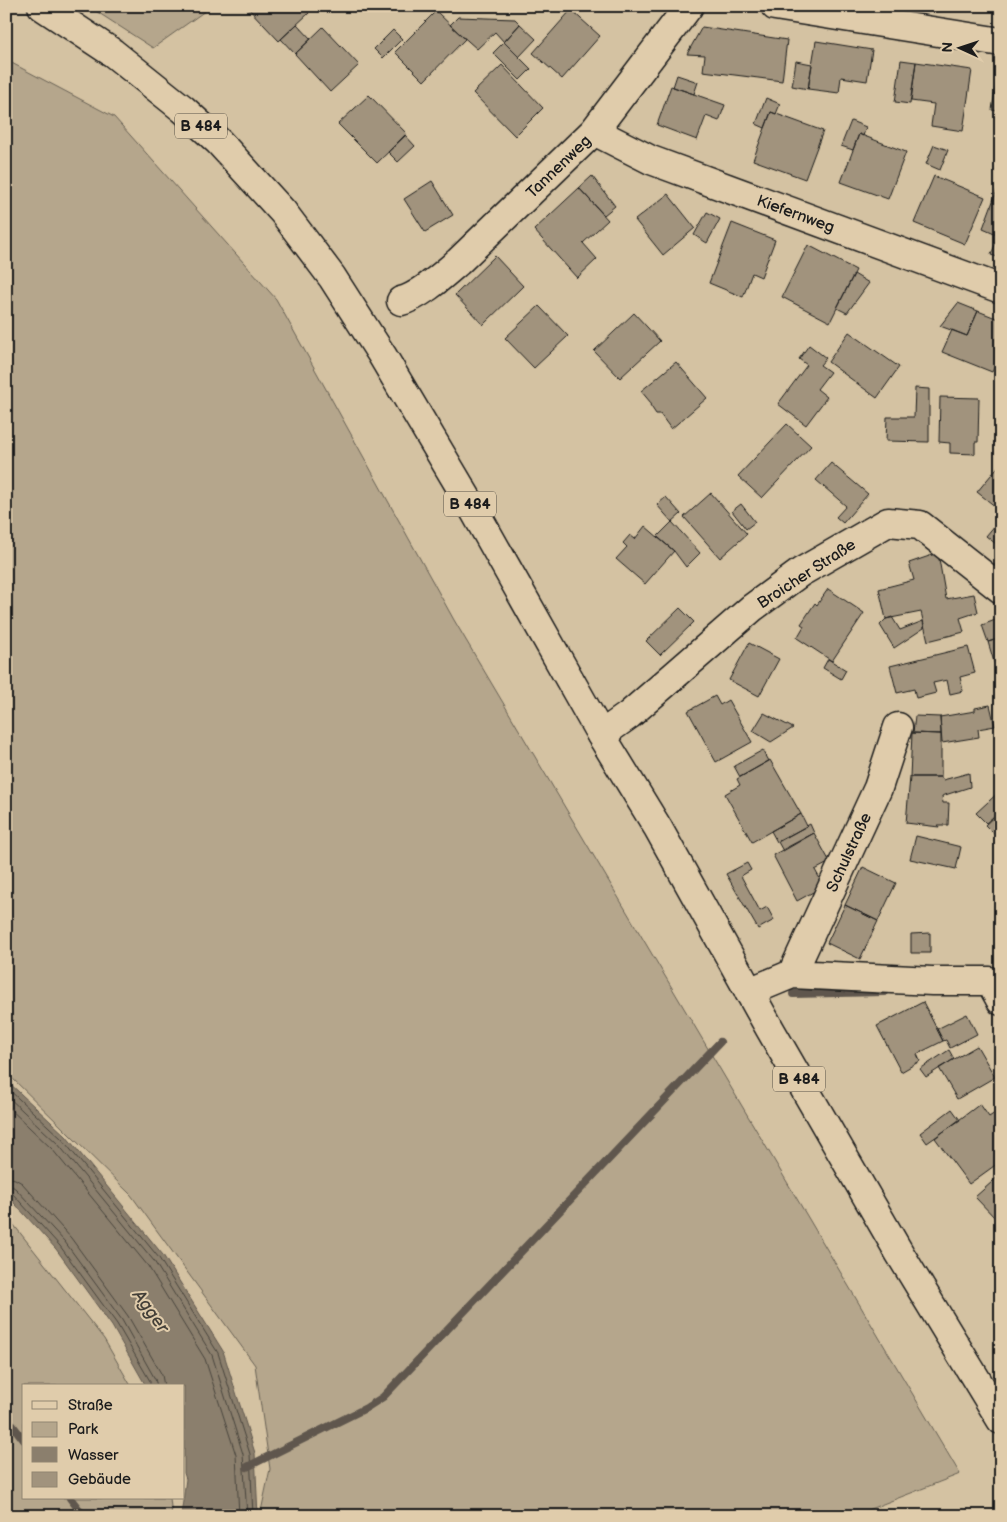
<svg xmlns="http://www.w3.org/2000/svg" width="1007" height="1522" font-family="'Balsamiq Sans',sans-serif">
  <rect width="100%" height="100%" fill="#d4c2a2"/>
  <filter id="ink" filterUnits="userSpaceOnUse"><feTurbulence type="fractalNoise" baseFrequency=".02" numOctaves="2"/><feDisplacementMap in="SourceGraphic" scale="10" xChannelSelector="R" yChannelSelector="G"/><feConvolveMatrix kernelMatrix="1 2 1 2 8 2 1 2 1" color-interpolation-filters="sRGB"/></filter>
  <g filter="url(#ink)">
    <!-- green -->
    <path fill="#b5a68c" stroke="#686154" d="M88 6H212L153 48Z
      M6 60 114 117 276 299 454 620 960 1474 852 1516H343L338 1511 335 1516H260L270 1469 255 1365 131 1195 6 1072Z
      M6 1215 104 1339 131 1386H24V1498H170L172 1516H6Z"/>
    <!-- water -->
    <path fill="#8b7f6d" stroke="#5f574d" d="M6 1080 66 1136 163 1255 223 1351 255 1453 258 1516H181L186 1479 184 1473V1386H146L112 1326 56 1249 6 1194Z"/>
    <g fill="none" stroke-linecap="round" stroke-linejoin="round">
      <!-- shore -->
      <path stroke="#48443c" stroke-width="1" d="M6 1087 62 1139 159 1258 218 1353 250 1454 253 1516
        M6 1095 58 1144 154 1261 212 1355 243 1454 247 1516
        M6 1105 52 1149 148 1266 205 1359 236 1455 239 1516
        M6 1177 15 1179 22 1183 71 1238 128 1316 162 1375 164 1386
        M6 1185 12 1186 16 1189 65 1242 122 1320 155 1379 157 1386
        M6 1191 12 1193 60 1246 117 1324 150 1381V1386"/>
      <!-- stream -->
      <path stroke="#5f574d" stroke-width="8" d="M793 994 884 992
        M6 1417 24 1440
        M247 1467 366 1408 383 1397 720 1042
        M70 1498 84 1516"/>
    </g>
    <!-- building -->
    <path fill="#a1937d" stroke="#1c1c1c" d="M303 6 309 13 279 41 247 7Z
      M571 10 600 36 562 79 533 53Z
      M436 11 465 39 424 81 395 52Z
      M458 17 515 19 520 24 504 42 495 32 477 49 450 25Z
      M297 24 311 39 295 54 281 39Z
      M520 24 536 39 519 57 504 42Z
      M323 27 359 65 330 92 295 54Z
      M702 27 787 40 782 81 703 71 705 55 687 54Z
      M393 30 402 39 383 58 374 49Z
      M816 41 872 50 867 81 841 77 839 93 808 89Z
      M504 42 531 69 520 80 493 53Z
      M901 60 916 62 910 104 895 102Z
      M796 61 812 64 808 89 792 86Z
      M916 62 972 70 963 131 931 126 934 104 911 101Z
      M502 65 543 108 515 136 473 93Z
      M677 75 698 82 694 94 673 87Z
      M997 78 1001 79V112L992 110Z
      M671 86 725 105 719 121 706 116 697 140 657 125Z
      M369 95 407 134 377 163 338 124Z
      M766 98 780 104 776 114 771 112 765 128 756 124Z
      M771 112 823 131 805 179 753 160Z
      M851 121 866 127 863 136 859 134 853 150 841 146Z
      M859 134 906 152 888 199 841 182Z
      M405 135 415 146 398 162 388 152Z
      M934 145 948 150 940 170 926 164Z
      M592 176 615 206 604 215 579 188Z
      M934 176 985 197 965 244 914 223Z
      M432 181 453 215 425 232 404 199Z
      M999 185 1001 186V258L991 255 999 235 983 228Z
      M579 188 608 220 583 243 597 259 577 278 534 230Z
      M668 194 695 228 663 255 635 220Z
      M707 212 720 219 707 243 694 235Z
      M732 223 775 240 761 277 752 273 743 297 709 283Z
      M808 245 856 270 830 322 782 297Z
      M495 256 523 286 483 325 455 295Z
      M854 274 869 283 847 313 837 308Z
      M958 303 978 311 967 336 940 326Z
      M539 306 568 336 534 368 505 338Z
      M978 311 1001 320V367L995 366 992 372 942 352 952 330 967 336Z
      M634 313 660 341 620 378 594 351Z
      M849 332 899 367 877 398 828 362Z
      M809 345 826 358 820 365 830 372 817 389 827 397 806 425 778 404 807 365 799 359Z
      M676 362 707 398 671 429 660 414H656L650 405 651 403 641 391Z
      M915 388 929 389V442L886 441 887 417H914Z
      M940 397 979 398 978 442H975V454L950 453V443L939 442Z
      M787 424 811 446 762 498 738 476Z
      M831 463 868 494 843 523 836 517 846 506 816 480Z
      M1001 463V511L977 492Z
      M711 493 747 534 720 558 684 517Z
      M666 497 681 514 672 522 657 505Z
      M741 504 755 522 746 529 732 511Z
      M1001 518V548L986 536Z
      M672 522 700 553 686 567 674 551 657 537Z
      M645 526 674 551 645 584 616 559 627 547 623 543 630 535 635 539Z
      M938 553 946 599 974 594 978 612 960 618 964 632 928 641 921 612 886 619 879 589 914 580 909 563Z
      M828 589 864 613 832 661 797 638 804 626 801 624 815 603 817 605Z
      M680 608 694 622 660 655 646 641Z
      M892 617 900 630 923 621 924 628 894 648 880 625 886 619Z
      M998 619 1001 626V638L988 642 982 625Z
      M1001 638V685L988 642Z
      M749 643 779 659 759 696 729 680Z
      M968 647 975 673 960 677 963 691 950 694 947 680 933 683 936 693 916 698 914 689 897 693 890 666Z
      M828 659 846 670 841 679 823 668Z
      M715 696 720 705 728 700 752 742 716 762 688 711Z
      M990 705 995 726 978 729 979 737 942 743 940 717 975 711V708Z
      M764 713 793 728 771 742 753 731Z
      M915 716 940 717 941 734 913 733Z
      M912 733 941 734V777H910Z
      M763 750 769 761 740 777 734 766Z
      M770 760 801 814 752 842 725 794 740 785 737 779Z
      M969 773 970 787 942 796 943 803H949L948 825H938L939 827 906 823 910 777H941L943 780Z
      M1001 790V810L986 823 976 813Z
      M1001 810V830L995 835 985 825Z
      M801 814 807 826 777 842 771 831Z
      M810 824 814 833 783 851 778 842Z
      M814 833 830 862 815 870 824 886 797 901 773 855Z
      M916 836 961 847 956 869 910 859Z
      M747 863 751 870 741 876 760 911 767 907 774 920 758 929 726 874Z
      M863 867 896 883 878 921 845 905Z
      M845 905 878 921 860 959 827 943Z
      M930 933V953H911V934Z
      M923 1002 943 1041 917 1054 920 1061 901 1072 877 1026Z
      M967 1014 977 1034 950 1048 946 1040 943 1041 937 1029Z
      M977 1046 995 1077 957 1099 939 1068Z
      M949 1050 954 1059 926 1077 920 1069Z
      M980 1104 989 1117 1001 1109V1161L969 1184 935 1138Z
      M952 1109 960 1120 927 1143 920 1133Z
      M1001 1174V1216L997 1220 975 1197Z"/>
    <g fill="none" stroke-linecap="round" stroke-linejoin="round">
      <!-- minor casing -->
      <g stroke="#1c1c1c" stroke-width="31">
        <path id="minor" d="M775 6 1001 42
          M594 131 651 160 1001 289
          M401 301C419 297 444 274 458 262L594 131 689 6
          M601 735 629 715 752 608 801 572 888 522 920 525 1001 589
          M792 974 878 788 898 727
          M749 992 792 974 932 981H990L1001 1001"/>
      </g>
      <!-- primary casing -->
      <g stroke="#1c1c1c" stroke-width="31">
        <path id="primary" d="M42 6 113 53 183 109 219 142 283 212 332 277 382 355 474 510 601 735 658 828 770 1029 900 1254 1001 1420"/>
      </g>
      <!-- minor -->
      <use href="#minor" stroke="#e0ccab" stroke-width="28"/>
      <!-- primary -->
      <use href="#primary" stroke="#e0ccab" stroke-width="28"/>
    </g>
  </g>
  <g text-anchor="middle" stroke-width="4" stroke-linejoin="round" paint-order="stroke">
    <!-- shield labels -->
    <g fill="#e0ccab" stroke="#575147" stroke-width="1">
      <rect x="175" y="113.5" width="52" height="25" rx="4"/>
      <rect x="444" y="491.5" width="52" height="25" rx="4"/>
      <rect x="773" y="1066.5" width="52" height="25" rx="4"/>
    </g>
    <g font-size="15" font-weight="bold" fill="#1c1c1c">
      <text x="201" y="131">B 484</text>
      <text x="470" y="509">B 484</text>
      <text x="799" y="1084">B 484</text>
    </g>
    <!-- street labels -->
    <g font-size="16" fill="#1c1c1c" stroke="#e0ccab">
      <text transform="translate(558 166) rotate(-44)" y="6">Tannenweg</text>
      <text transform="translate(796 213) rotate(20)" y="6">Kiefernweg</text>
      <text transform="translate(806 573) rotate(-33)" y="6">Broicher Straße</text>
      <text transform="translate(848 852) rotate(-65)" y="6">Schulstraße</text>
    </g>
    <!-- water labels -->
    <g font-size="18" font-style="italic" fill="#433f38" stroke="#e0ccab">
      <text transform="translate(151 1311) rotate(54)" y="6">Agger</text>
    </g>
  </g>
  <!-- margin -->
  <rect width="1007" height="1522" fill="none" stroke="#e0ccab" stroke-width="25"/>
  <rect x="12" y="12" width="982" height="1497" fill="none" stroke="#1c1c1c" stroke-width="2" filter="url(#ink)"/>
  <!-- legend -->
  <rect x="22" y="1384" width="162" height="115" fill="#e0ccab" stroke="#928672"/>
  <rect x="32" y="1401" width="25" height="8" fill="#e0ccab" stroke="#928672"/>
  <text x="68" y="1410" font-size="15" fill="#1c1c1c">Straße</text>
  <rect x="32" y="1422" width="25" height="15" fill="#b5a68c" stroke="#928672"/>
  <text x="68" y="1434" font-size="15" fill="#1c1c1c">Park</text>
  <rect x="32" y="1447" width="25" height="15" fill="#8b7f6d" stroke="#928672"/>
  <text x="68" y="1460" font-size="15" fill="#1c1c1c">Wasser</text>
  <rect x="32" y="1472" width="25" height="15" fill="#a1937d" stroke="#928672"/>
  <text x="68" y="1484" font-size="15" fill="#1c1c1c">Gebäude</text>
  <!-- north arrow -->
  <g transform="translate(960 48) rotate(273)" stroke="#e0ccab" stroke-width="4" paint-order="stroke">
  <path d="M0-4L9 19L0 12L-9 19Z" fill="#1c1c1c"/>
  <text y="-8" font-size="14" font-weight="bold" text-anchor="middle" fill="#1c1c1c">N</text>
  </g>
</svg>
